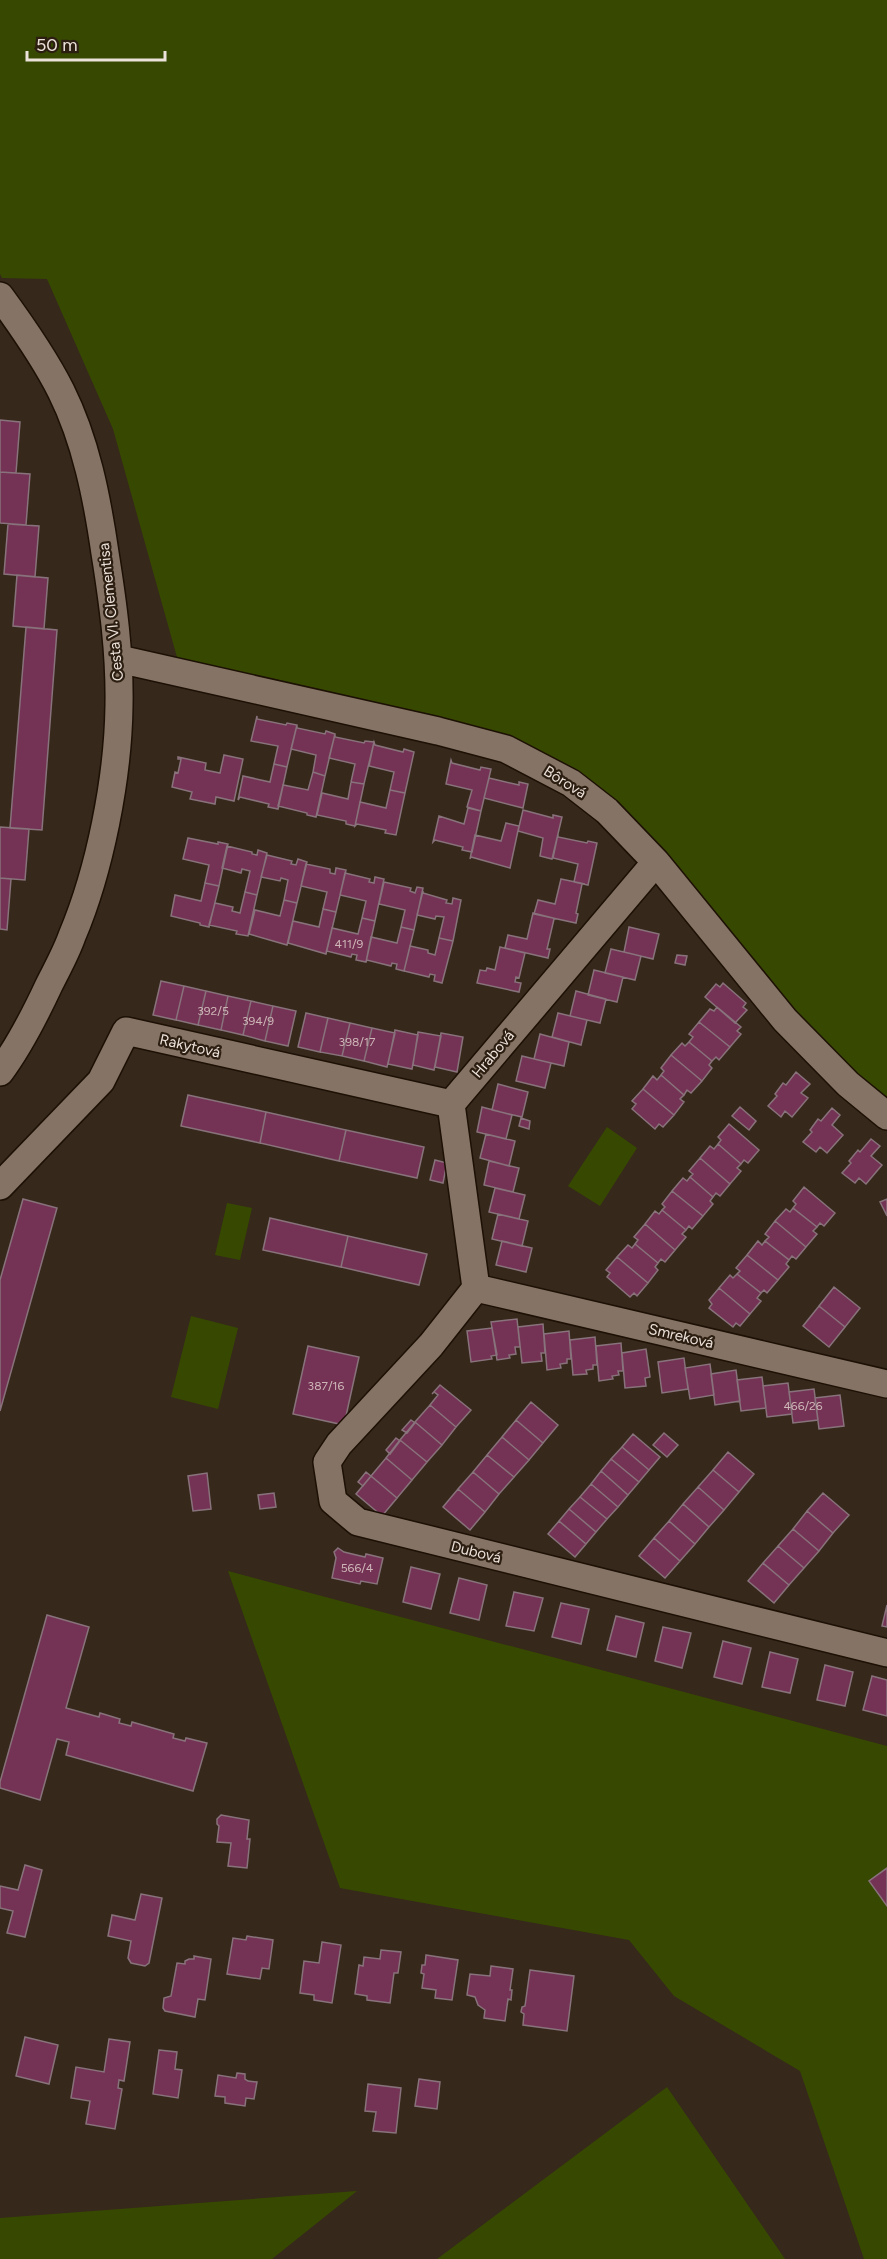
<svg xmlns="http://www.w3.org/2000/svg" width="887" height="2259" font-family="Figtree,sans-serif">
  <rect width="100%" height="100%" fill="#36281b"/>
  <!-- green -->
  <path fill="#374900" d="M0 0H887V1124L595 799 464 740 182 675 113 429 47 279 2 278 0 274Z
    M607 1127 637 1148 600 1206 568 1186Z
    M227 1203 252 1208 240 1260 215 1255Z
    M191 1316 238 1328 218 1409 171 1397Z
    M228 1571 887 1746V2259H864L800 2071 674 1996 629 1940 340 1888Z
    M667 2087 785 2259H437Z
    M357 2191 272 2259H0V2218Z"/>
  <!-- building -->
  <path fill="#743354" stroke="#88727b" stroke-width="1.5" d="M0 420 20 422 16 473 0 472Z
    M0 472 30 474 26 525 0 523Z
    M8 524 39 526 35 577 4 574Z
    M17 575 48 578 44 629 13 626Z
    M26 627 57 630 42 830 10 828Z
    M257 716V719L286 725 287 723 297 725 287 767 274 764 278 746 251 741Z
    M297 725V728L325 734 326 731 335 734 325 776 313 772 316 755 291 749Z
    M335 734V737L364 743 365 741 374 742 364 784 351 782 355 764 329 758Z
    M374 742 375 745 403 752 404 749 414 752 405 793 390 790 394 772 369 766Z
    M224 755 243 759 234 801 216 797 215 804 190 799 192 792 172 787 175 772 178 773 181 759H178V757L206 763 205 770 220 773Z
    M451 760 452 763 480 770 481 767 491 769 481 811 467 807 472 790 446 784Z
    M274 764 287 767 278 809 268 807 269 804 240 797 238 800 243 776 270 782Z
    M313 772 325 776 316 817 307 815V813L278 806 283 785 308 790Z
    M489 778 519 785V782L528 784 523 808 484 798Z
    M351 782 364 784 355 826 346 824V821L317 815 322 793 348 799Z
    M390 790 405 793 396 835 385 833 386 830 357 824 355 826 360 802 386 808Z
    M468 808 481 811 472 852 462 850 463 847 435 840 433 842 439 816 464 824Z
    M523 810 553 818V815L562 817 552 859 540 856 543 838 518 831Z
    M506 823 519 826 510 868 471 857 470 859 475 835 501 841Z
    M0 827 29 829 25 880 0 878Z
    M558 834V837L587 843 588 841 597 843 588 885 574 882 578 864 553 858Z
    M188 838 218 844V842L228 844 219 886 205 883 209 865 183 859Z
    M227 846 252 852V854L257 855 258 850 267 853 257 895 245 892 250 871 242 869 241 873 222 868Z
    M267 855 292 861 291 864 296 865 298 859 307 862 297 903 284 900 288 880 281 878 280 881 261 877Z
    M306 864 330 869V873L335 874 336 868 346 870 336 912 323 909 327 892 301 886Z
    M345 873 370 879 369 882 374 883 375 877 384 879 375 921 362 918 366 901 340 895Z
    M0 878 11 879 7 930 0 929Z
    M561 879 585 884H582L576 913 578 914 576 923 534 914 538 900 555 904Z
    M384 882 411 888 410 891 415 893 417 887 423 888 414 930 401 927 405 910 379 904Z
    M205 883 219 886 209 927 200 925V923L171 916 175 895 201 901Z
    M423 891V893L447 900 446 903 452 904 453 898 461 900 453 941 439 938 444 917 436 916 435 919 417 915Z
    M245 892 257 895 248 936 236 934 237 931 209 925 215 903 233 907 232 911 240 913Z
    M284 900 297 903 287 945 249 934 255 910 280 916Z
    M323 909 336 912 326 954 288 943 293 921 319 927Z
    M533 913 557 919H554L547 949H550L548 958 505 948 508 935 527 939Z
    M362 918 375 921 366 962 356 960 357 955 352 954 351 957 327 951 326 953 332 928 358 934Z
    M401 927 414 930 404 971 396 969 397 964 392 963 391 966 367 960 366 962 371 937 397 943Z
    M629 927 659 934 653 959 624 952Z
    M439 938 453 941 442 983 434 981 435 975 430 974 429 977 404 971 410 946 428 950V953L435 955Z
    M500 947 525 953 519 978 516 977 515 982 521 983 519 992 477 983 480 970 486 971 487 968 495 970Z
    M611 949 641 956 635 980 605 973Z
    M677 955 687 956 685 965 675 963Z
    M594 970 623 977 617 1002 588 995Z
    M161 981 184 986 176 1020 153 1015Z
    M723 983 746 1003 743 1007 747 1010 735 1023 705 997 716 984 720 987Z
    M184 986 206 991 198 1025 176 1020Z
    M206 991 228 996 221 1030 198 1025Z
    M576 991 606 999 600 1023 570 1016Z
    M228 996 251 1001 243 1035 221 1030Z
    M251 1001 273 1006 265 1041 243 1035Z
    M273 1006 296 1011 288 1046 265 1041Z
    M717 1007 741 1027 737 1031 741 1034 730 1047 699 1022 710 1009 714 1011Z
    M306 1013 328 1018 320 1052 298 1047Z
    M558 1013 587 1020 581 1045 552 1037Z
    M328 1018 350 1023 342 1056 320 1052Z
    M699 1022 730 1047 719 1060 716 1057 712 1061 689 1042 693 1037 689 1034Z
    M350 1023 372 1028 364 1061 342 1056Z
    M372 1028 395 1033 387 1067 364 1061Z
    M395 1030 418 1035 412 1069 388 1064Z
    M418 1032 441 1036 434 1070 413 1065Z
    M441 1033 463 1037 457 1072 435 1067Z
    M540 1034 569 1042 564 1066 534 1059Z
    M689 1042 712 1061 709 1065 712 1068 702 1081 671 1055 682 1043 685 1046Z
    M671 1055 702 1081 691 1093 687 1090 684 1095 661 1075 664 1071 661 1068Z
    M522 1056 551 1063 545 1088 516 1081Z
    M796 1072 810 1084 801 1093 808 1098 792 1117 785 1111 781 1117 768 1106 777 1096 775 1094 783 1083 786 1085Z
    M661 1075 684 1095 680 1099 684 1102 674 1115 643 1089 653 1076 657 1080Z
    M498 1084 528 1092 522 1117 492 1110Z
    M643 1089 674 1115 663 1127 659 1124 655 1129 632 1109 636 1104 632 1101Z
    M188 1095 266 1112 260 1143 181 1126Z
    M482 1107 512 1115 506 1139 477 1132Z
    M740 1107 756 1121 749 1130 732 1116Z
    M832 1108 840 1115 832 1125 843 1135 827 1153 820 1147 816 1152 803 1142 812 1132 810 1130 818 1119 821 1121Z
    M266 1112 346 1130 339 1161 260 1143Z
    M521 1118 530 1121 529 1129 519 1126Z
    M729 1124 759 1150 748 1163 744 1160 741 1164 718 1144 721 1140 718 1137Z
    M346 1130 424 1147 417 1178 339 1161Z
    M486 1134 515 1141 509 1166 480 1158Z
    M871 1139 880 1146 871 1156 882 1165 866 1184 859 1178 855 1183 842 1173 851 1163 849 1161 858 1150 860 1152Z
    M718 1144 741 1164 737 1168 741 1171 730 1184 700 1158 710 1146 714 1149Z
    M700 1158 730 1184 720 1196 716 1193 713 1197 690 1177 693 1174 689 1171Z
    M435 1160 447 1163 443 1183 430 1180Z
    M489 1161 519 1168 513 1192 484 1185Z
    M690 1177 713 1197 710 1201 713 1204 703 1216 672 1191 683 1178 687 1181Z
    M804 1187 835 1213 824 1226 820 1223 817 1227 793 1208 796 1204 793 1201Z
    M495 1188 525 1195 519 1219 489 1212Z
    M672 1191 703 1216 692 1229 689 1226 686 1230 662 1210 665 1207 662 1204Z
    M23 1199 57 1208 0 1411V1280Z
    M887 1199V1216L880 1202Z
    M793 1208 817 1227 813 1231 817 1234 806 1247 775 1221 786 1209 790 1212Z
    M662 1210 686 1230 682 1234 686 1237 675 1250 645 1224 655 1211 659 1214Z
    M498 1214 528 1221 522 1246 492 1239Z
    M270 1218 348 1236 341 1267 263 1250Z
    M775 1221 806 1247 796 1259 792 1256 789 1260 765 1241 769 1237 765 1234Z
    M645 1224 675 1250 665 1262 661 1259 658 1263 635 1244 638 1240 634 1237Z
    M348 1236 427 1254 419 1285 341 1267Z
    M502 1241 532 1248 526 1272 496 1265Z
    M758 1241 762 1245 765 1241 789 1260 786 1264 789 1267 778 1280 747 1255Z
    M635 1244 658 1263 655 1267 658 1270 648 1283 617 1257 628 1245 632 1248Z
    M747 1255 778 1280 767 1293 764 1290 761 1293 737 1274 740 1271 736 1268Z
    M617 1257 648 1283 637 1296 634 1293 630 1297 607 1277 610 1273 606 1270Z
    M737 1274 761 1293 757 1298 761 1301 750 1314 719 1288 730 1275 733 1278Z
    M834 1287 860 1308 845 1327 819 1306Z
    M719 1288 750 1314 740 1326 736 1323 733 1327 709 1308 712 1304 709 1300Z
    M819 1306 845 1327 829 1347 803 1326Z
    M517 1319 520 1347H515L516 1354 509 1355 510 1358 497 1360 491 1322Z
    M543 1324 545 1353H541L542 1361 522 1363 518 1327Z
    M492 1328 497 1355 491 1356 492 1359 471 1362 467 1331Z
    M569 1331 571 1359H567V1363L560 1364 561 1368 547 1370 544 1334Z
    M595 1337 597 1365H593V1369L586 1370 587 1374 573 1375 570 1340Z
    M621 1343 623 1371H618L619 1375 612 1376 613 1379 599 1381 596 1346Z
    M308 1346 359 1357 344 1425 293 1414Z
    M646 1349 650 1377 645 1378 646 1386 625 1388 622 1353Z
    M684 1358 688 1389 662 1393 658 1362Z
    M710 1364 714 1395 690 1399 685 1368Z
    M736 1370 740 1401 715 1405 711 1374Z
    M762 1377 766 1408 741 1411 737 1380Z
    M788 1383 792 1414 767 1417 763 1386Z
    M440 1385 471 1410 456 1427 430 1405 438 1395 434 1392 432 1394Z
    M814 1389 818 1420 793 1423 789 1392Z
    M840 1395 844 1426 819 1429 815 1398Z
    M531 1402 558 1425 543 1443 516 1420Z
    M430 1405 456 1427 442 1445 415 1422Z
    M411 1420 415 1423 407 1433 402 1430Z
    M516 1420 543 1443 529 1460 502 1437Z
    M415 1422 442 1445 427 1462 400 1440Z
    M664 1433 678 1445 667 1457 653 1445Z
    M633 1434 660 1457 649 1470 622 1447Z
    M502 1437 529 1460 514 1477 487 1455Z
    M396 1438 400 1441 390 1454 386 1450Z
    M400 1440 427 1462 412 1480 386 1458Z
    M622 1447 649 1470 639 1482 611 1459Z
    M728 1452 754 1474 739 1492 713 1470Z
    M487 1455 514 1477 499 1494 473 1472Z
    M386 1458 412 1480 397 1498 371 1476Z
    M611 1459 639 1482 628 1495 601 1471Z
    M713 1470 739 1492 724 1510 698 1487Z
    M601 1471 628 1495 618 1507 591 1484Z
    M366 1472 371 1476 363 1486 358 1482Z
    M473 1472 499 1494 485 1512 458 1489Z
    M207 1473 211 1509 193 1511 188 1476Z
    M371 1476 397 1498 382 1516 356 1494Z
    M591 1484 618 1507 607 1519 580 1497Z
    M698 1487 724 1510 709 1527 683 1504Z
    M458 1489 485 1512 470 1530 443 1507Z
    M274 1493 276 1507 260 1509 258 1495Z
    M823 1493 849 1515 833 1533 807 1511Z
    M580 1497 607 1519 596 1532 569 1509Z
    M683 1504 709 1527 695 1544 669 1521Z
    M569 1509 596 1532 586 1544 559 1521Z
    M807 1511 833 1533 819 1551 793 1529Z
    M559 1521 586 1544 575 1557 548 1534Z
    M669 1521 695 1544 680 1561 654 1538Z
    M793 1529 819 1551 804 1568 778 1546Z
    M654 1538 680 1561 665 1578 639 1556Z
    M778 1546 804 1568 789 1585 763 1563Z
    M338 1548 344 1552 365 1557 366 1554 383 1558 377 1584 361 1581 360 1584 332 1578 336 1558 334 1552Z
    M763 1563 789 1585 774 1603 748 1581Z
    M411 1567 440 1574 431 1609 403 1602Z
    M459 1578 487 1585 479 1620 450 1613Z
    M514 1592 543 1598 534 1631 506 1626Z
    M561 1603 589 1609 581 1644 552 1637Z
    M887 1605V1627L882 1626Z
    M47 1615 89 1627 66 1708 99 1717 100 1713 120 1719 119 1723 131 1726 132 1722 174 1734 173 1738 185 1741 186 1738 207 1743 193 1791 66 1755 69 1742 57 1739 40 1800 0 1788V1782Z
    M616 1616 644 1623 636 1657 607 1650Z
    M663 1627 691 1633 682 1668 655 1661Z
    M723 1641 751 1648 742 1684 714 1677Z
    M770 1652 798 1659 790 1693 762 1687Z
    M825 1665 853 1672 845 1706 817 1700Z
    M872 1676 887 1680V1716L863 1710Z
    M221 1815 249 1820 247 1839H250L247 1868 228 1866 231 1843 217 1842 219 1826 217 1824V1819Z
    M25 1865 42 1870 25 1937 7 1933 13 1911 0 1908V1886L18 1890Z
    M887 1868V1906L869 1881Z
    M141 1894 162 1898 149 1963 145 1966 131 1963 128 1958 131 1941 108 1936 112 1915 135 1920Z
    M247 1936 273 1940 269 1969 262 1968 260 1979 227 1974 233 1938 246 1940Z
    M322 1942 341 1945 332 2003 314 2000V1995L300 1993 304 1961 319 1963Z
    M381 1950 401 1952 398 1973H394L390 2003 367 2000V1996L355 1994 359 1965 363 1966 364 1957 380 1959Z
    M426 1955 458 1960 452 2000 435 1998 436 1990 422 1988 424 1974 421 1973 422 1965H425Z
    M194 1956 211 1959 205 2000 198 1999 195 2017 165 2011 163 2008 164 1998 171 1996 177 1963 185 1964V1961L189 1959H194Z
    M491 1966 513 1969 510 1990H512L511 2000 508 1999 505 2021 484 2018 485 2010 478 2005 475 1997 467 1995 470 1974 490 1976Z
    M530 1970 574 1976 567 2031 523 2025 524 2014 521 2012 522 2007 525 2006Z
    M25 2037 58 2045 49 2084 16 2076Z
    M109 2039 130 2042 124 2081 119 2080 118 2088 122 2089 115 2129 86 2124 90 2101 71 2098 76 2067 104 2072Z
    M159 2050 177 2052 175 2069 182 2070 178 2098 153 2094Z
    M237 2073 245 2074V2079L248 2081 257 2082 254 2099 246 2098 245 2106 225 2103V2097L215 2096 218 2075 236 2078Z
    M419 2079 440 2082 437 2109 415 2106Z
    M368 2084 401 2088 396 2133 373 2131 376 2112 365 2111Z"/>
  <g fill="none" stroke-linecap="round" stroke-linejoin="round">
    <!-- minor casing -->
    <g stroke="#1d1005" stroke-width="30">
      <path id="minor" d="M0 296C22 326 44 357 61 391 86 441 97 498 105 553 113 603 120 654 119 706 118 778 100 870 72 936 66 953 57 969 49 985 35 1015 20 1045 0 1072
        M119 659 438 731 506 749 571 783 607 811 656 862 785 1020 848 1084 887 1116
        M0 1186 101 1081 126 1031 451 1104
        M476 1288 431 1345 339 1444 327 1462 333 1501 358 1522 887 1653
        M476 1288 451 1104 656 862
        M476 1288 887 1384"/>
    </g>
    <!-- minor -->
    <use href="#minor" stroke="#857465" stroke-width="27"/>
  </g>
  <g text-anchor="middle" stroke-width="4.5" stroke-linejoin="round" paint-order="stroke">
    <!-- number labels -->
    <g font-size="12" fill="#ceb6b8">
      <text x="349" y="948">411/9</text>
      <text x="213" y="1015">392/5</text>
      <text x="258" y="1025">394/9</text>
      <text x="357" y="1046">398/17</text>
      <text x="326" y="1390">387/16</text>
      <text x="803" y="1410">466/26</text>
      <text x="357" y="1572">566/4</text>
    </g>
    <!-- street labels -->
    <g font-size="15" fill="#ece2da" stroke="#2c1e11">
      <text transform="translate(111 612) rotate(-96)" y="5">Cesta Vl. Clementisa</text>
      <text transform="translate(565 782) rotate(32)" y="5">Bôrová</text>
      <text transform="translate(190 1046) rotate(13)" y="5">Rakytová</text>
      <text transform="translate(493 1054) rotate(-50)" y="5">Hrabová</text>
      <text transform="translate(681 1336) rotate(13)" y="5">Smreková</text>
      <text transform="translate(476 1552) rotate(14)" y="5">Dubová</text>
    </g>
  </g>
  <!-- scale -->
  <path d="M27 51v9h138v-9" fill="none" stroke="#ece2da" stroke-width="3"/>
  <text x="36" y="51" font-size="18" fill="#ece2da" stroke="#2c1e11" stroke-width="4.5" paint-order="stroke">50 m</text>
</svg>
